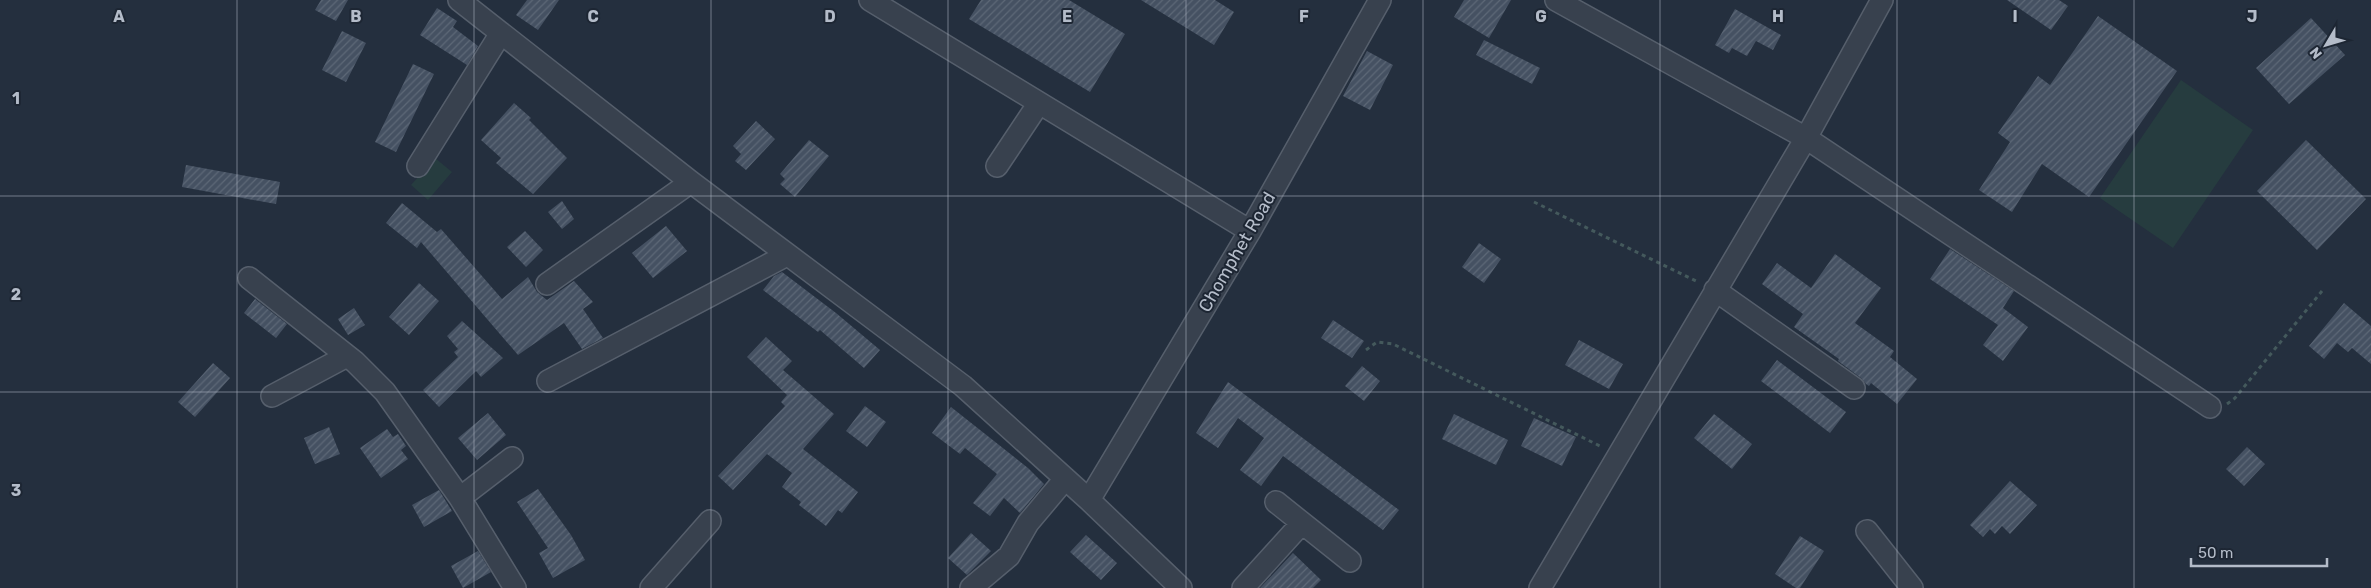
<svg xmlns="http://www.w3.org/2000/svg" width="2371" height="588" font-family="Rubik,sans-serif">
  <defs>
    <pattern id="building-hatch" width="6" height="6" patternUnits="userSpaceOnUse" patternTransform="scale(1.25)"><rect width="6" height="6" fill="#455162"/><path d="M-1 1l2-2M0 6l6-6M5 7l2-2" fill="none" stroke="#5d6877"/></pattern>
  </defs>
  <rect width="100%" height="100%" fill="#242f3e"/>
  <!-- garden -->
  <path fill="#263c3f" d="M2181 80 2253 130 2173 248 2100 198Z
    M435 158 452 172 428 200 411 185Z"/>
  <!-- building -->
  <path fill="url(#building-hatch)" d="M321 0H348L336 21 315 10Z
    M527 0H559L538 30 516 15Z
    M981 0H1069L1125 34 1090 92 969 19Z
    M1141 0H1215L1234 12 1214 45Z
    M1464 0H1511L1489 38 1454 17Z
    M2007 0H2059L2068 6 2051 30Z
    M437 8 457 21 453 27 478 46 467 65 420 35Z
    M1735 9 1781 35 1773 50 1756 41 1747 56 1732 48 1729 53 1715 45Z
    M2098 16 2177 71 2089 197 2042 164 2012 212 1979 190 2010 142 1998 133 2038 76 2050 85Z
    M2311 18 2345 55 2289 104 2256 68Z
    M342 31 366 43 346 82 322 70Z
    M1484 40 1540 68 1532 84 1476 55Z
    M1367 51 1393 65 1370 110 1343 96Z
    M413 64 434 74 396 152 375 142Z
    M514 103 531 118 529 120 567 158 533 194 496 163 501 158 481 140Z
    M756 121 775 139 746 170 735 161 741 154 733 146Z
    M809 140 829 156 795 197 780 184 785 179 780 174Z
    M2306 140 2366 199 2317 250 2257 191Z
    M186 165 280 182 276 204 182 187Z
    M562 201 574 219 562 229 548 212Z
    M402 203 437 232 441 229 502 299 528 277 537 292 547 300 574 281 593 302 583 309 603 338 582 349 564 323 518 355 421 242 417 248 386 223Z
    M666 226 687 251 653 278 632 253Z
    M525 231 543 250 526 267 507 247Z
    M1479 243 1501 259 1484 283 1462 267Z
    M1950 249 2014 291 2003 308 2028 327 2003 361 1983 345 1998 325 1930 279Z
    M1835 254 1881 288 1855 323 1894 351 1890 357 1917 379 1897 404 1871 383 1869 386 1866 384 1861 378 1838 361 1839 359 1794 327 1803 314 1762 284 1777 263 1811 288Z
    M782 272 836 313 880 350 864 368 820 330 818 332 763 290 774 276Z
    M419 283 439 301 409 335 389 317Z
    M255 299 287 324 276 338 244 313Z
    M2344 303 2371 326V364L2352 348 2348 352 2337 343 2324 359 2309 346Z
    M354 308 365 325 348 335 338 319Z
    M1333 320 1364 341 1352 358 1321 338Z
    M462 321 503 358 481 377 476 371 439 407 423 390 458 357 454 352 458 349 447 336Z
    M766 337 792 361 783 370 834 414 803 449 858 492 842 513 838 510 826 526 799 505 801 502 782 487 792 473 767 454 733 490 718 476 785 406 781 402 787 395 747 357Z
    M1579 340 1623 364 1609 389 1565 365Z
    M1777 360 1846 412 1830 433 1761 381Z
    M213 363 230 378 195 417 178 402Z
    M1362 366 1380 381 1364 401 1345 386Z
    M1228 382 1399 510 1383 530 1283 456 1261 486 1240 470 1264 438 1238 418 1218 448 1196 433Z
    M865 406 886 422 867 447 846 431Z
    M951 407 1028 468 1044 484 1020 513 1004 498 990 516 973 503 997 474 965 448 960 454 932 433Z
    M488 413 506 435 477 460 458 438Z
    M1454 414 1508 440 1496 465 1442 439Z
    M1714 414 1752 444 1732 469 1694 438Z
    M1534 418 1576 437 1562 466 1521 446Z
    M329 427 340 454 315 464 304 438Z
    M387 429 393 437 398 434 406 446 401 450 408 459 381 478 360 448Z
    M2247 447 2265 464 2244 486 2226 469Z
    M2010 481 2037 505 2010 534 2002 526 1995 534 1990 529 1983 537 1970 525Z
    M538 489 571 535 585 560 553 578 539 553 548 548 517 502Z
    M439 490 452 511 424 527 412 505Z
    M971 533 991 551 967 575 948 558Z
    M1086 535 1117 563 1101 580 1070 552Z
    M1800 536 1824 551 1800 588H1796L1775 574Z
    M478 551 491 572 463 588 451 566Z
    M1293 553 1321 580 1313 588H1260Z"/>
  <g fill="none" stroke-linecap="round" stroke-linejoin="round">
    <!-- minor casing -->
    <g stroke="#565f6c" stroke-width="24">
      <path id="minor" d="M459 0 691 182 963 386 1089 500 1181 588
        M870 0 1250 231
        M1556 0 1806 138 2210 407
        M418 166 501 33
        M997 166 1039 103
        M249 278 355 362 385 392 460 498 515 588
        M547 284 691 182
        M1715 290 1854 388
        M548 381 787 255
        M272 396 347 356
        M460 498 512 458
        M1089 500 1250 231 1380 0
        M1276 502 1350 561
        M1867 531 1912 588
        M651 588 710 521
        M971 588 1009 556 1028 523 1065 479
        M1243 588 1302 523
        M1540 588 1806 138 1882 0"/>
    </g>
    <!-- path -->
    <path stroke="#44595c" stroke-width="3" stroke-dasharray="4 4" stroke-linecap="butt" d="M1534 202 1698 282
      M1366 350 1377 342 1393 344 1602 447
      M2227 404 2235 398 2322 291"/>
    <!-- minor -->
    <use href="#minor" stroke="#38414e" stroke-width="21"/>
  </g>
  <!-- grid -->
  <path fill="none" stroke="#b4bcc9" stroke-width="1" stroke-opacity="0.55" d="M237 0V588M474 0V588M711 0V588M948 0V588M1186 0V588M1423 0V588M1660 0V588M1897 0V588M2134 0V588M0 196H2371M0 392H2371"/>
  <g text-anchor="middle" stroke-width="4" stroke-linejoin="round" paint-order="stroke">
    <!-- street labels -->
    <g font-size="18" fill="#b4bcc9" stroke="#1d2633">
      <text transform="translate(1237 252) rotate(-60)" y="6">Chomphet Road</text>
    </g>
  </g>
  <g font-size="16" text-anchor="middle" font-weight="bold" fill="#b4bcc9" stroke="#1d2633" stroke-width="4" stroke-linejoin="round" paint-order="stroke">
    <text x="119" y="22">A</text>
    <text x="356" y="22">B</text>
    <text x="593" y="22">C</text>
    <text x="830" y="22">D</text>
    <text x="1067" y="22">E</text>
    <text x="1304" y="22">F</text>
    <text x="1541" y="22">G</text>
    <text x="1778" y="22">H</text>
    <text x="2015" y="22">I</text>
    <text x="2252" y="22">J</text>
    <text x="16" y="104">1</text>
    <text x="16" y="300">2</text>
    <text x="16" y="496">3</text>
  </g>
  <!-- north arrow -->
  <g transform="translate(2326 45) rotate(232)" stroke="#1d2633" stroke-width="4" paint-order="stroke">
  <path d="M0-4L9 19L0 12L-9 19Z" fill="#b4bcc9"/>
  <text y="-8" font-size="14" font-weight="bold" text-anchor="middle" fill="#b4bcc9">N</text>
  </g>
  <!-- scale -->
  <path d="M2191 558v8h136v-8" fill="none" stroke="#b4bcc9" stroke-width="2.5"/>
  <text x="2198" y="558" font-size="15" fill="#b4bcc9" stroke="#1d2633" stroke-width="4" paint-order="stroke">50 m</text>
</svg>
